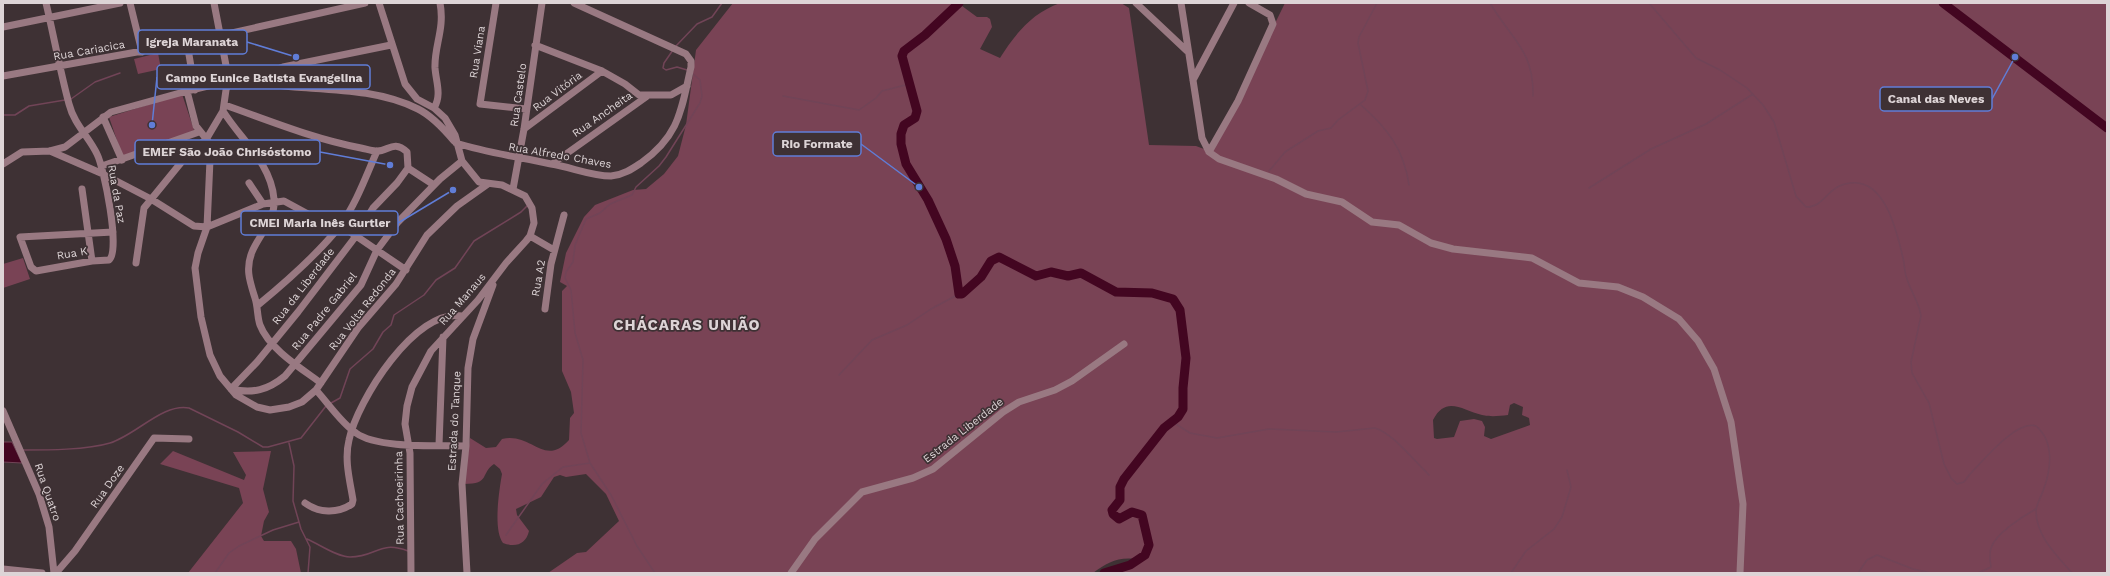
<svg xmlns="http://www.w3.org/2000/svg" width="2110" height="576" font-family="'Work Sans',sans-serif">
  <rect width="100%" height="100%" fill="#3e3134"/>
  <!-- green -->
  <path fill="#794355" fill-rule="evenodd" d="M733 3H958L977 17H987L990 19 992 27 980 49 1000 58C1015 34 1032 13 1060 3 1070 0 1109 3 1121 3L1129 8 1149 145 1196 146 1212 152 1285 3H2107V573H1109L1137 562 1135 559C1117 557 1107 563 1093 573H548L577 553 586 552 619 521 606 494 586 474 566 477 560 475 554 477 541 497 516 509 517 515 529 531C526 544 516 548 503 543 493 530 499 491 502 474L500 469 494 464C480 473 491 484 464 484L470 438 486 448 496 447 502 439C532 432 544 468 569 440L570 418 574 413 571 392 562 371V291L567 286 560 282 566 253 584 217 595 205 633 190 646 189 664 174 678 156 686 125 696 50ZM1514 403 1523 407 1522 415 1529 418 1530 425 1491 439 1484 436 1485 427 1482 421 1474 419 1460 421 1454 437 1437 439 1434 438 1433 420C1446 395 1462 410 1482 415 1491 417 1499 416 1508 415L1510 405Z
    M158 53 161 69 138 74 134 59Z
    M182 94 195 133 123 158 109 117Z
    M23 258 30 279 3 288V264Z
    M173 451 244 480 246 475 233 452 271 451 263 489 269 512 264 521 261 536 264 541H291L296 549 301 573H188L243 503 239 488 160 464Z"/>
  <!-- water -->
  <path fill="#430621" stroke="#714457" d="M3 442H12L22 463 3 462Z"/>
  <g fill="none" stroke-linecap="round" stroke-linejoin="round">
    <!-- stream -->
    <path stroke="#714457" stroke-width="1.5" d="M1490 3C1511 39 1534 50 1533 96
      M1649 3 1696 58 1720 70 1747 88 1763 105 1774 122 1796 196 1806 207C1826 207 1826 186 1850 183 1885 178 1897 232 1903 258 1905 265 1904 272 1907 279 1911 292 1919 302 1921 316L1911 362 1912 373 1929 403 1944 464 1951 478 1957 484 1964 482 1970 474C1983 461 2017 419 2036 426 2055 442 2051 470 2043 491 2041 497 2036 505 2036 511 2036 536 2057 556 2072 573
      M675 47 697 24 712 17 722 3
      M673 50 664 63 663 68 666 70 677 67 687 70
      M783 96 859 110 876 98 882 91 909 84
      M71 99 95 82 120 73
      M1361 105C1387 128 1404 149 1409 185
      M3 115H15L29 106 65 100
      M1269 171 1285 152 1318 131 1331 128 1338 120 1365 100 1368 91 1358 43 1359 37 1377 3
      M1589 188 1651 149 1706 124 1753 94
      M839 375 872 340 907 325 931 309 959 294
      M331 403 340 398 350 369 373 349 383 332 391 325 394 315 424 295 436 280 455 268 474 241 521 212 527 206
      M1171 421 1190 433 1217 438 1269 429 1336 432 1375 428C1394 434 1414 461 1429 475
      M289 443 294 466 293 501 301 529 310 547 308 573
      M22 450C47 450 87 450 110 443 136 435 163 403 189 408L238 432 263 447H268L301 438 326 406
      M506 535 542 484 563 467 590 463
      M307 539C319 544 337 557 350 557 377 557 379 540 408 551
      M215 573 229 553 239 546 273 530 299 522
      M655 573 637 546 611 495 590 463 581 433 583 360 575 333 571 290 565 278 566 272 573 262 575 245 586 219 600 213 610 204 632 195 636 187 659 166 666 157 700 103 702 96 700 80 692 73
      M1511 573 1526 551 1554 529 1562 517 1571 487 1567 470
      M1858 573 1867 560 1877 555 1913 569 1931 573
      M1978 573 1991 567C1990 561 1989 554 1991 548 1995 534 2023 516 2036 509"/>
    <!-- river -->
    <path stroke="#430621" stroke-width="9" d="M959 3 925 35 904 51 902 56 917 111 915 118 904 125 901 134V144L906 164 928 200 946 239 955 266 959 294H962L981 277 991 261 999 257 1036 276 1051 272 1068 276 1081 273 1116 292 1152 293 1173 299 1180 310 1186 358 1183 388V409L1178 417 1164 428 1124 479 1120 487V500L1112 510 1113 514 1119 519 1132 512 1142 515 1149 545 1145 555 1130 565 1104 573
      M1943 3 2107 128"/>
    <!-- minor -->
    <path stroke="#997982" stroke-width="7" d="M46 3C54 37 60 71 69 104 74 124 89 137 97 154 104 168 121 251 109 260L92 261 36 271 31 267 20 237 113 232
      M130 3 142 52
      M214 3 229 81
      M379 3 405 84 417 99 434 108 445 118 455 135 462 161 479 182 502 185 525 196 532 208 534 223 530 236 526 241 506 263 478 300 431 351 412 387 407 406 405 424 410 453 411 573
      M496 3 480 104 526 109
      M1136 3 1187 51
      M1181 3 1202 138 1209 152 1219 159 1276 179 1306 194 1342 202 1372 222 1399 225 1431 243 1453 249 1532 258 1579 283 1618 287 1643 297 1679 319 1698 341 1714 369 1731 422 1743 504 1740 573
      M3 27 120 3
      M187 43 195 90
      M535 45 602 71 625 84 639 95H671L687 86
      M3 76 187 43 365 3
      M249 80C264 82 279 86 294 87 335 90 380 90 418 109 432 116 444 129 454 141
      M1193 80 1234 3
      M187 91 196 126 208 141 210 160 207 227 198 253 195 268 201 317 210 355 220 376 236 395 257 407 270 410 289 407 302 402 316 390 358 328 396 284 427 235 457 206 488 184
      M225 105C270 121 314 139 361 148 366 149 371 151 376 151 388 152 393 139 407 152L408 168 397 183 373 208 356 236 298 312 257 362 231 389
      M434 108C442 95 436 82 435 68 434 46 445 29 440 3
      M223 111C241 140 271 163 274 199 276 219 259 235 252 252 245 269 250 282 255 298 258 307 257 317 260 325 269 349 302 369 321 383
      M103 117 122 160
      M524 129 602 71
      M456 143C488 153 519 157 551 164 571 167 591 176 611 176 623 175 632 169 641 163 680 135 681 110 691 67V61L686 54 574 3
      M50 151 103 174 151 199 194 226 207 227 263 204 284 201 308 214 340 225 406 270
      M1209 152 1238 101 1273 24 1270 15 1249 3
      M3 164 22 152 50 151 65 147 111 112 187 91 229 81 249 80 283 67 391 45
      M552 164 646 97
      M102 166 199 132
      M408 168 434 185
      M249 183 263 204
      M82 189 92 261
      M513 189 524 129 542 3
      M530 236 554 250
      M136 263 144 208 184 159 207 138 223 111 226 90 229 81
      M258 305C286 282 317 255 340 226 356 204 366 176 377 151
      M545 309 551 264 564 215
      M231 389C253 394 268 390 285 376L361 285 377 250 398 222 440 179 462 161
      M316 390C328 403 341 423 356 433 378 449 438 445 466 446
      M3 411 39 494 49 527 54 573
      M439 445 443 337
      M305 503C319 513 337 514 352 504L353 500C350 481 344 460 349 440 357 401 416 307 462 316
      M3 569 42 573
      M56 573 75 551 154 438 189 439
      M467 573 462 484 466 446 468 368 473 339 493 285
      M791 573 815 539 862 492 913 478 933 469 1003 412 1019 402 1055 390 1072 381 1124 344"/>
  </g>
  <g text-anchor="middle" stroke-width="3.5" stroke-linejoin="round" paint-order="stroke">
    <!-- street labels -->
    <g font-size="11" fill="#ddd4d6" stroke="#3e3134">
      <text transform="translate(89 50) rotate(-10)" y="4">Rua Cariacica</text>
      <text transform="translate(477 52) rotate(-81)" y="4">Rua Viana</text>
      <text transform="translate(557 91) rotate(-37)" y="4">Rua Vitória</text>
      <text transform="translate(518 95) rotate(-82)" y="4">Rua Castelo</text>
      <text transform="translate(602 114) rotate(-35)" y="4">Rua Ancheita</text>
      <text transform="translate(560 155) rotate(10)" y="4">Rua Alfredo Chaves</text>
      <text transform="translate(117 194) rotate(80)" y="4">Rua da Paz</text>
      <text transform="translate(72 253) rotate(-10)" y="4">Rua K</text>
      <text transform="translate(538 278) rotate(-80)" y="4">Rua A2</text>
      <text transform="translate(303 286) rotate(-52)" y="4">Rua da Liberdade</text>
      <text transform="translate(462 299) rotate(-49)" y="4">Rua Manaus</text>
      <text transform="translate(362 309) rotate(-52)" y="4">Rua Volta Redonda</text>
      <text transform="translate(324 311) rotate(-51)" y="4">Rua Padre Gabriel</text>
      <text transform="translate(454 421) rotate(-87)" y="4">Estrada do Tanque</text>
      <text transform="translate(963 430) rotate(-38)" y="4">Estrada Liberdade</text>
      <text transform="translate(107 486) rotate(-55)" y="4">Rua Doze</text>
      <text transform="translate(48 492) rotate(71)" y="4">Rua Quatro</text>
      <text transform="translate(399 498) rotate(-91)" y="4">Rua Cachoeirinha</text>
    </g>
    <!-- district labels -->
    <g font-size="15" font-weight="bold" letter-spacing="1" fill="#ddd4d6" stroke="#3e3134">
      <text x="687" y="330">CHÁCARAS UNIÃO</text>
    </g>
  </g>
  <!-- callouts -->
  <path fill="none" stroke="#607dd7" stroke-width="1.5" d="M296 57L247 42M152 125L157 77M2015 57L1992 99M919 187L861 144M390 165L320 152M453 190L398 223"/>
  <g fill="#607dd7" stroke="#3e3134" stroke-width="1.5">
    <circle cx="296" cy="57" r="4"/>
    <circle cx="152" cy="125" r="4"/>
    <circle cx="2015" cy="57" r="4"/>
    <circle cx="919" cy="187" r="4"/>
    <circle cx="390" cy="165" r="4"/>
    <circle cx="453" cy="190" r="4"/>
  </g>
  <g fill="#3e3134" stroke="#607dd7" stroke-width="1.5">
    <rect x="138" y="30" width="109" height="24" rx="4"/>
    <rect x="157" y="65" width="213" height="24" rx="4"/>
    <rect x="1880" y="87" width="112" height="24" rx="4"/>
    <rect x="773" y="132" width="88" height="24" rx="4"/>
    <rect x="135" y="140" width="185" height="24" rx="4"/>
    <rect x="241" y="211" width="157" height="24" rx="4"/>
  </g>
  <g font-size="12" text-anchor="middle" font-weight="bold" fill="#ddd4d6">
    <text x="192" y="46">Igreja Maranata</text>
    <text x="264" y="82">Campo Eunice Batista Evangelina</text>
    <text x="1936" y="103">Canal das Neves</text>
    <text x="817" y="148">Rio Formate</text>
    <text x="227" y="156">EMEF São João Chrisóstomo</text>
    <text x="320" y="227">CMEI Maria Inês Gurtler</text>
  </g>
  <!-- border -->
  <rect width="2110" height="576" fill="none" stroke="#ddd4d6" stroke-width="8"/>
</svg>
